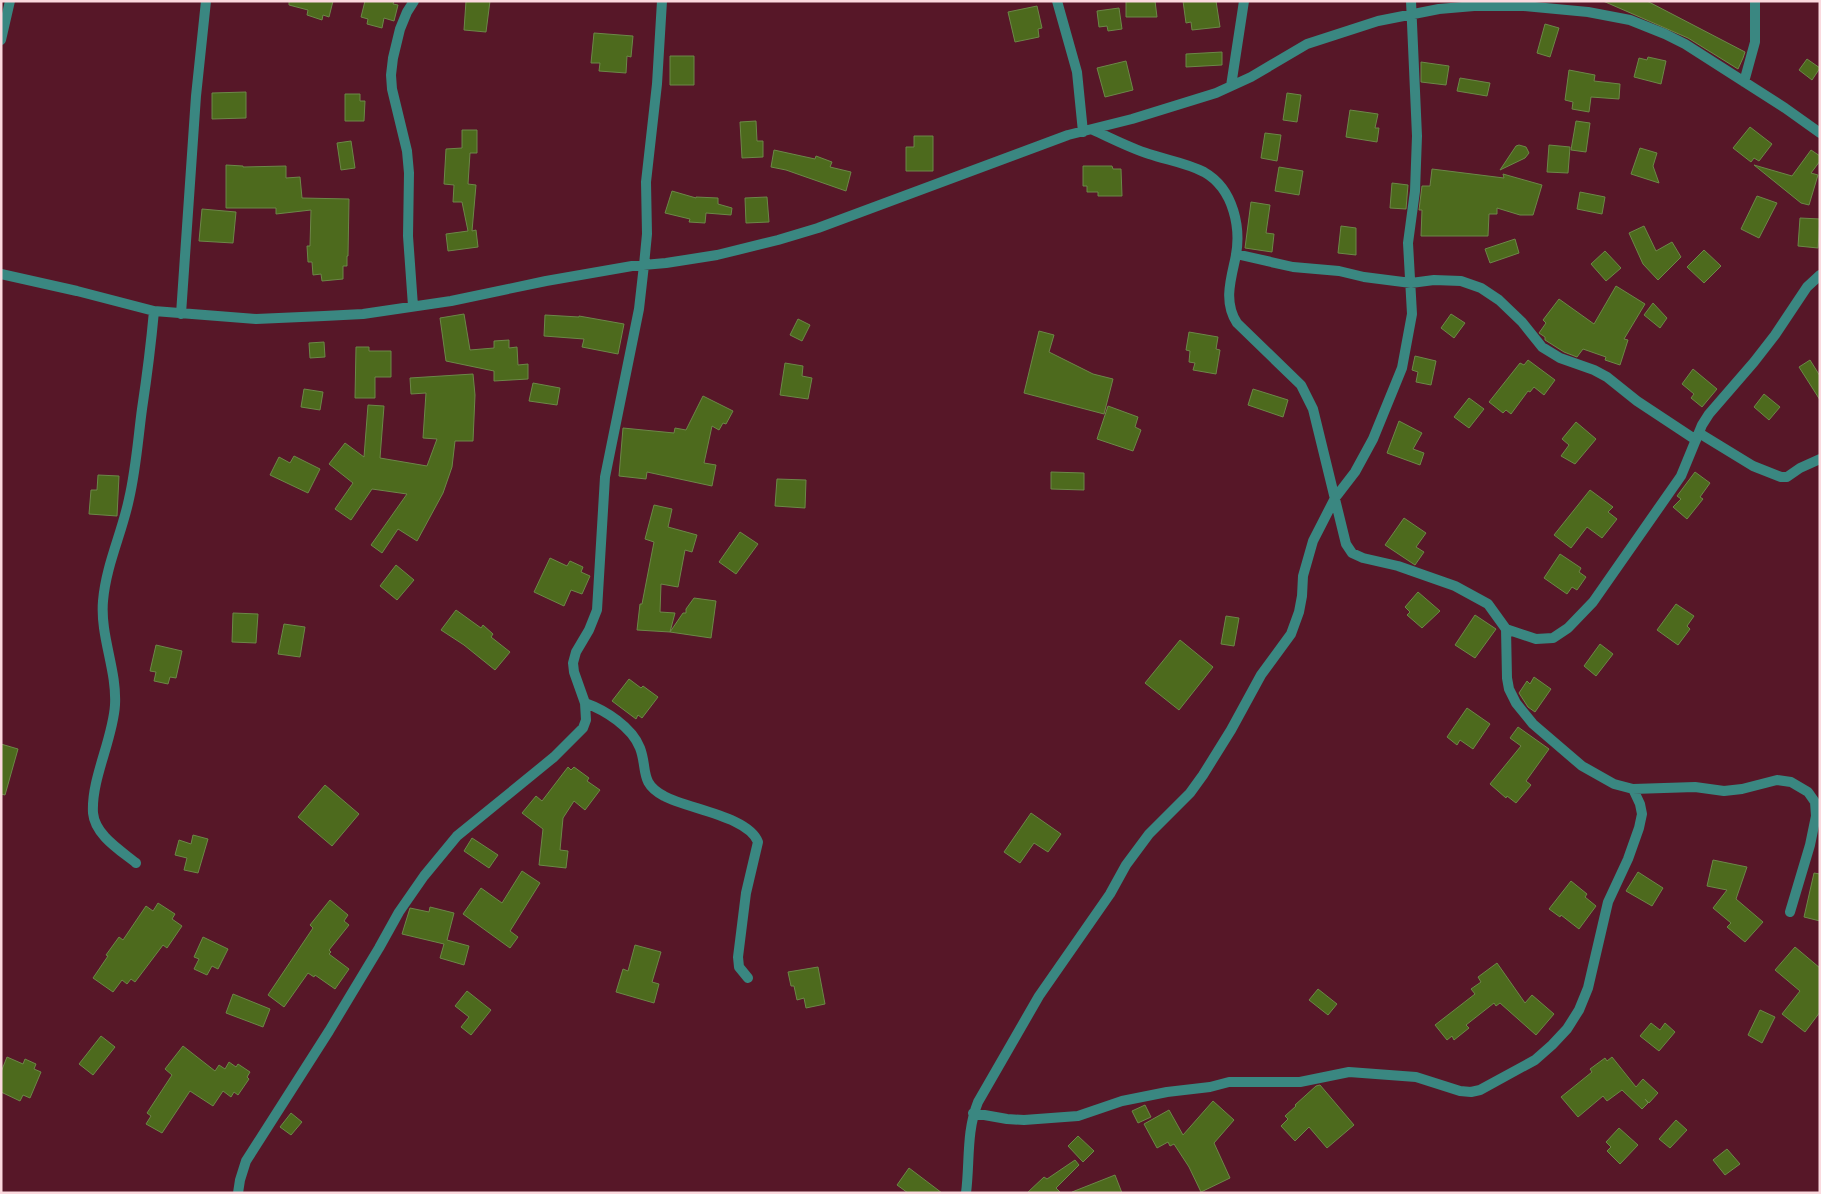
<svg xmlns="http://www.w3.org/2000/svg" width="1821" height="1194" font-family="Spectral,serif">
  <rect width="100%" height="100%" fill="#571728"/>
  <!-- building -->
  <path fill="#4d6a1d" stroke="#6c8748" d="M289 1H333L329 17 323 15 322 20 307 15 308 10 289 5Z
    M365 1H394L393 4 398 5 394 21 384 18 382 28 367 24 368 19 361 17Z
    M466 1H490L486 32 464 30Z
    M1126 1H1155L1157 17H1126Z
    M1183 1H1216L1220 27 1192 30 1191 22 1186 23Z
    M1603 1H1647L1745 52 1743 58 1738 69 1688 38Z
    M1037 6 1042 28 1038 29 1039 37 1015 42 1008 12Z
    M1119 8 1122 29 1108 31 1107 26 1099 27 1097 11Z
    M1545 24 1559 28 1550 57 1537 53Z
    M594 33 633 36 631 57 627 56 626 73 599 71 600 63H591Z
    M1222 52V65L1186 67V54Z
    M670 56H694V85H670Z
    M1648 57 1666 61 1661 84 1634 77 1639 58 1647 60Z
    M1807 59 1820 68 1812 80 1799 70Z
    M1126 61 1133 90 1105 97 1097 68Z
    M1421 62 1449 66 1446 85 1421 82Z
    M1569 70 1595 75 1594 81 1620 84 1619 99 1591 97 1589 112 1572 109 1573 102 1565 100Z
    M1460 78 1490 83 1487 96 1457 91Z
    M246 92V118L212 119V93Z
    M1287 93 1301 95 1297 122 1283 120Z
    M345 94H360V101H365L364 121H345Z
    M1350 110 1378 114 1375 128H1379L1377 142 1346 137Z
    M756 121 757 141H763V157L742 158 740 122Z
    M1576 121 1590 123 1586 152 1571 150Z
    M1750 127 1772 144 1759 161 1754 158 1751 162 1733 148Z
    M462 130H477V153H470L468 184 476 185 472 231 476 230 478 247 448 251 446 234 468 231 462 202H453L454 185 444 184 446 149 462 148Z
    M1265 133 1281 135 1277 161 1261 158Z
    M914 136H933V171H906V147H914Z
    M351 141 355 168 341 170 337 143Z
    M1519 145 1526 147 1529 153 1525 158 1500 170 1516 146Z
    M1549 145 1570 147 1568 173 1547 172Z
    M1640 148 1657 153 1653 166 1659 183 1631 174Z
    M774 150 815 159 816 156 832 162 830 167 851 172 846 191 786 170 771 167Z
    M1811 150 1820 156V161L1811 173 1818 175 1809 205 1801 203 1754 165 1792 176Z
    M226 165 243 166V167L286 166V178L300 177 302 198 349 199 348 256H347V266H343V279L322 281 321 274 313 275 312 262H308L307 246H310L311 210 276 214V208H226Z
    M1083 166H1112L1113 169H1121L1122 196H1098V192H1087V186H1083Z
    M1279 167 1303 171 1299 195 1275 191Z
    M1432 169 1504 178 1503 174 1542 185 1533 215H1520L1497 208V214H1489L1488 236H1421L1422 210H1419L1422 186H1430Z
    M1392 183 1408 185 1406 209 1390 208Z
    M672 191 696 198V197L718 198V204L732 208 731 215 706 213 705 223 689 222 690 219 665 213Z
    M1580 192 1605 197 1602 214 1577 209Z
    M1757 196 1777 203 1759 238 1741 229Z
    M767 197 769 222 746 223 745 198Z
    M1251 202 1270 205 1266 233 1274 234 1272 252 1245 248Z
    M202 209 236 212 233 243 199 241Z
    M1800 218 1820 219 1818 248 1798 246Z
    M1341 226 1356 228V255L1338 253Z
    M1644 226 1656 251 1672 242 1681 257 1658 280 1643 264 1629 233Z
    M1515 239 1519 253 1490 263 1485 249Z
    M1704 250 1721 266 1704 283 1687 267Z
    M1605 251 1621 268 1606 281 1591 264Z
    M1616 286 1645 304 1624 339 1628 340 1620 365 1605 360 1606 357 1583 349 1577 357 1564 352 1545 340V337L1539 333 1546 323 1543 320 1559 299 1594 324Z
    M1653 303 1667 318 1660 328 1644 315Z
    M464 314 470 350 494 348V341L509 340V348L517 347 518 365 528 364V379L494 381V371L446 361 440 318Z
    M1451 314 1465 323 1454 338 1441 328Z
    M545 315 579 317V316L624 324 618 354 582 347 584 339 544 336Z
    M798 319 810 325 802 341 790 335Z
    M1039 331 1054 335 1049 352 1093 374 1113 379 1104 414 1024 393Z
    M1189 332 1218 337 1216 349 1220 350 1216 374 1193 370 1195 363 1189 362 1190 351 1186 350Z
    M324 342 325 357 310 358 309 343Z
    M356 347H369V351H391V377H375V398H355Z
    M1415 356 1436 361 1431 385 1416 382 1418 372 1412 370Z
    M1528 360 1555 380 1544 395 1534 387 1530 392 1528 391 1511 414 1506 410 1503 413 1489 402 1520 363 1524 365Z
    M1810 360 1820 376V400L1799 367Z
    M785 363 803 366 802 376 812 378 808 399 780 395Z
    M1693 369 1717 389 1702 407 1691 398 1694 394 1682 384Z
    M473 374 475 395 473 441H455L452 467 443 493 417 541 398 529 382 553 371 545 407 494 372 489 351 520 335 509 353 483 329 464 345 443 364 457 368 405 384 406 380 458 427 466 437 439 423 438 426 393 411 394 410 378Z
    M533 383 560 388 557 405 529 401Z
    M304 389 323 392 320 410 301 407Z
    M1253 389 1288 400 1283 417 1248 405Z
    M1764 394 1780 407 1769 420 1754 407Z
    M703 396 733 411 726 424 723 423 719 430 712 426 704 463 716 465 712 486 647 472 646 479 619 476 623 428 674 433 675 428 686 430Z
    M1469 398 1484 409 1469 428 1454 417Z
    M1108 406 1138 417 1135 427 1141 430 1133 451 1097 439Z
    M1399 421 1422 433 1413 449 1424 453 1420 465 1387 453Z
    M1576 422 1596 439 1575 464 1561 456 1569 445 1562 439Z
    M294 456 320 469 308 493 270 475 279 457 290 463Z
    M1051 472 1084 473V490L1051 489Z
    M1695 472 1710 483 1700 497 1703 499 1687 519 1673 507 1681 499 1677 496Z
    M98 475 119 476 117 516 89 514 91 490H97Z
    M777 479 806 480 805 508 775 506Z
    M1590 490 1613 507 1608 512 1617 519 1602 538 1587 527 1571 548 1554 535Z
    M654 505 672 509 668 527 697 535 692 552 685 550 678 587 661 584 660 612 675 613 670 632 637 630 640 604H642L654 542 645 539Z
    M1404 518 1426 533 1416 547 1424 552 1415 565 1385 545Z
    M740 532 758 544 736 574 719 562Z
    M1560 554 1581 568 1579 572 1586 577 1577 590 1572 587 1567 594 1544 578Z
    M550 558 567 566 570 561 583 567 581 572 590 576 582 594 571 590 564 606 534 592Z
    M396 565 414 580 397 600 380 586Z
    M1418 592 1440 611 1422 628 1407 615 1410 612 1405 607Z
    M694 598 716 601 711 638 670 632 683 613H686V609Z
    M1676 604 1694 616 1687 626 1690 629 1678 645 1657 630Z
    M456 610 481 628 483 625 493 634 491 637 510 652 495 670 464 645 441 630Z
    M233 613 258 614 256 643 232 642Z
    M1475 615 1496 629 1475 658 1455 645Z
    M1226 616 1239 618 1234 646 1221 644Z
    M284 624 305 627 300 657 278 654Z
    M1180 640 1213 667 1179 710 1145 683Z
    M1600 644 1613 654 1596 676 1584 666Z
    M156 645 182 651 176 678 170 677 168 684 154 681 156 672 150 671Z
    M1534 677 1551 689 1535 712 1528 707 1519 693 1527 681 1530 684Z
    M629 679 641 688 643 686 658 697 642 718 638 715 636 719 612 701Z
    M1467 708 1490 724 1473 749 1460 740 1457 745 1447 737Z
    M1518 727 1549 749 1526 781 1531 785 1516 803 1507 796 1506 798 1490 784 1521 746 1510 738Z
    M1 744 18 749 5 795 1 794Z
    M568 767 571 770 574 767 589 778 587 781 600 790 585 810 574 801 563 818 560 850 568 851 566 868 539 865 543 829 522 813 536 796 542 801Z
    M325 785 359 814 332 846 298 817Z
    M1031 813 1061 834 1048 852 1034 843 1020 863 1004 852Z
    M193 835 208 839 198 873 184 870 187 858 175 855 179 840 191 844Z
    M472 838 498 855 489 868 464 851Z
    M1713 860 1747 867 1736 899 1763 922 1745 942 1727 927 1731 923 1713 908 1727 890 1707 886Z
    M522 871 540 883 510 931 518 937 510 948 463 914 481 888 502 903Z
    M1638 872 1663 888 1652 906 1626 891Z
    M1814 873 1820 874V921L1804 917Z
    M1571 881 1587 894 1585 897 1596 906 1579 929 1561 915 1560 917 1549 909Z
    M330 900 348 915 344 921 349 925 329 950 331 952 329 954 349 969 335 989 315 975 314 977 308 973 284 1007 268 995 313 928 310 925Z
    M158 903 175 914 172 919 182 926 167 948 163 945 135 982 131 979 127 984 122 980 113 992 93 978 108 956 106 955 119 937 123 940 146 906 153 911Z
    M430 907 454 913 447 940 469 946 464 965 440 958 444 944 402 934 410 908 429 912Z
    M203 937 228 949 218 969 212 966 207 975 194 969 199 959 194 957Z
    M635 945 661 952 652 982 659 984 654 1003 616 992 623 969 628 971Z
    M1795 947 1820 968V1012L1805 1032 1782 1014 1800 991 1775 970Z
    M1497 963 1525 1003 1532 995 1554 1014 1536 1035 1500 1003 1496 1006 1494 1003 1466 1025 1469 1028 1454 1040 1452 1036 1447 1040 1435 1025 1475 994 1471 989 1481 982 1478 977Z
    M818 967 825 1004 806 1008 804 998 797 1000 794 986H791L788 972Z
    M1318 989 1337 1004 1328 1015 1309 1000Z
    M467 991 491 1010 471 1035 461 1027 469 1017 455 1006Z
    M233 994 270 1009 263 1027 226 1013Z
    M1760 1010 1775 1017 1762 1043 1748 1035Z
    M1651 1023 1660 1030 1665 1023 1675 1032 1659 1051 1640 1036Z
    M101 1036 115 1047 93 1075 79 1064Z
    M183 1046 215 1071 219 1065 225 1069 229 1062 236 1067 238 1064 250 1072 247 1077 249 1079 238 1095 234 1092 231 1097 223 1091 213 1106 190 1091 162 1133 146 1124 151 1116 147 1113 172 1075 165 1069Z
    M7 1057 23 1064 25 1059 36 1064 34 1069 41 1072 30 1098 23 1095 20 1101 1 1092V1072Z
    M1612 1057 1636 1087 1643 1079 1658 1093 1649 1103 1645 1099 1648 1103 1642 1109 1622 1090 1607 1101 1603 1096 1578 1117 1561 1097 1592 1072 1590 1069 1605 1058 1607 1061Z
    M1320 1085 1354 1125 1327 1148 1309 1127 1295 1141 1281 1126 1288 1119 1285 1116 1296 1106 1295 1105 1316 1086Z
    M1213 1101 1234 1120 1214 1143 1230 1178 1201 1192 1189 1167 1174 1144 1170 1146 1168 1142 1157 1148 1144 1124 1169 1110 1183 1135Z
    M1145 1105 1151 1117 1138 1123 1132 1111Z
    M291 1113 302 1122 291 1135 280 1127Z
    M1676 1120 1687 1130 1670 1148 1659 1139Z
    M1619 1128 1638 1145 1620 1164 1607 1151 1611 1147 1606 1142Z
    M1078 1136 1094 1151 1083 1162 1068 1146Z
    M1727 1149 1740 1164 1725 1175 1713 1160Z
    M1075 1160 1079 1165 1056 1188 1061 1193H1027L1044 1177 1047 1179Z
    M909 1168 942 1193H908L897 1185Z
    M1115 1175 1122 1193H1072V1192Z"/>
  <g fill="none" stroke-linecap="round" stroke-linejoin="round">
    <!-- minor -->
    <path stroke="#3a8781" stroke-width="10" d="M1057 1 1077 72 1083 132
      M1 40 10 1
      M1744 82 1755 42V1
      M1231 86 1244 1
      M1093 130C1111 138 1130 148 1149 154 1167 160 1187 163 1204 172 1234 189 1242 229 1235 260 1230 282 1224 303 1237 323L1301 385 1313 409 1346 544 1352 553 1363 558 1398 566 1455 586 1488 604 1506 629 1507 678 1509 689 1516 703 1533 724 1582 766 1614 784 1633 789 1695 787 1724 791 1742 789 1777 780 1791 782 1808 792 1815 802 1816 816 1810 845 1790 912
      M1236 254 1293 267 1339 271 1364 277 1411 283 1434 280 1461 281 1481 288 1499 300 1522 322 1542 347 1560 358 1594 370 1607 377 1637 401 1696 440
      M1 274 77 291 154 311 256 319 324 316 363 314 451 301 546 281 632 266 666 263 717 255 778 240 818 228 1068 135 1132 119 1216 93 1251 77 1307 44 1378 21 1439 9 1474 6H1524L1588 12 1630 20 1665 34 1685 44 1785 108 1820 133
      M413 306 408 236 409 173 407 151 392 89 391 75 393 58 400 29 407 12 414 1
      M181 314 196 96 206 1
      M1699 433 1753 466 1781 477H1787L1800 468 1820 459
      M1506 629 1536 639 1553 638 1568 628 1593 602 1681 476 1702 425 1709 414 1754 362 1775 335 1807 287 1820 275
      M585 703C605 710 632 727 640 748 648 769 639 783 664 796 687 809 748 816 758 842L746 893 738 957 739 967 748 978
      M136 863C120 850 95 835 93 813 91 779 113 739 115 705 117 670 100 636 103 601 106 565 122 533 129 499 136 469 138 439 142 409 147 376 151 344 154 311
      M973 1113 1007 1119 1024 1120 1078 1116 1122 1101 1167 1092 1210 1087 1229 1082H1300L1349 1072 1416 1077 1460 1091 1471 1092 1480 1090 1535 1060 1552 1045 1567 1029 1579 1010 1588 988 1608 902 1628 859 1639 828 1642 814 1640 804 1633 789
      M238 1193 240 1180 246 1161 329 1031 379 948 399 912 424 876 457 836 554 757 583 728 586 720 585 703 574 672 573 663 576 652 589 630 597 610 605 477 639 309 644 265 647 234 646 182 657 84 662 1
      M966 1193C970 1162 966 1132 978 1102L1039 996 1110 894 1126 865 1149 834 1190 793 1203 775 1231 730 1261 675 1291 634 1299 612 1302 596 1303 576 1313 541 1335 498 1355 472 1373 439 1402 368 1412 314 1408 243 1415 191 1417 136 1411 1"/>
  </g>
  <!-- border -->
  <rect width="1821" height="1194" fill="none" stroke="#fbd9de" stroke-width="5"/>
</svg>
